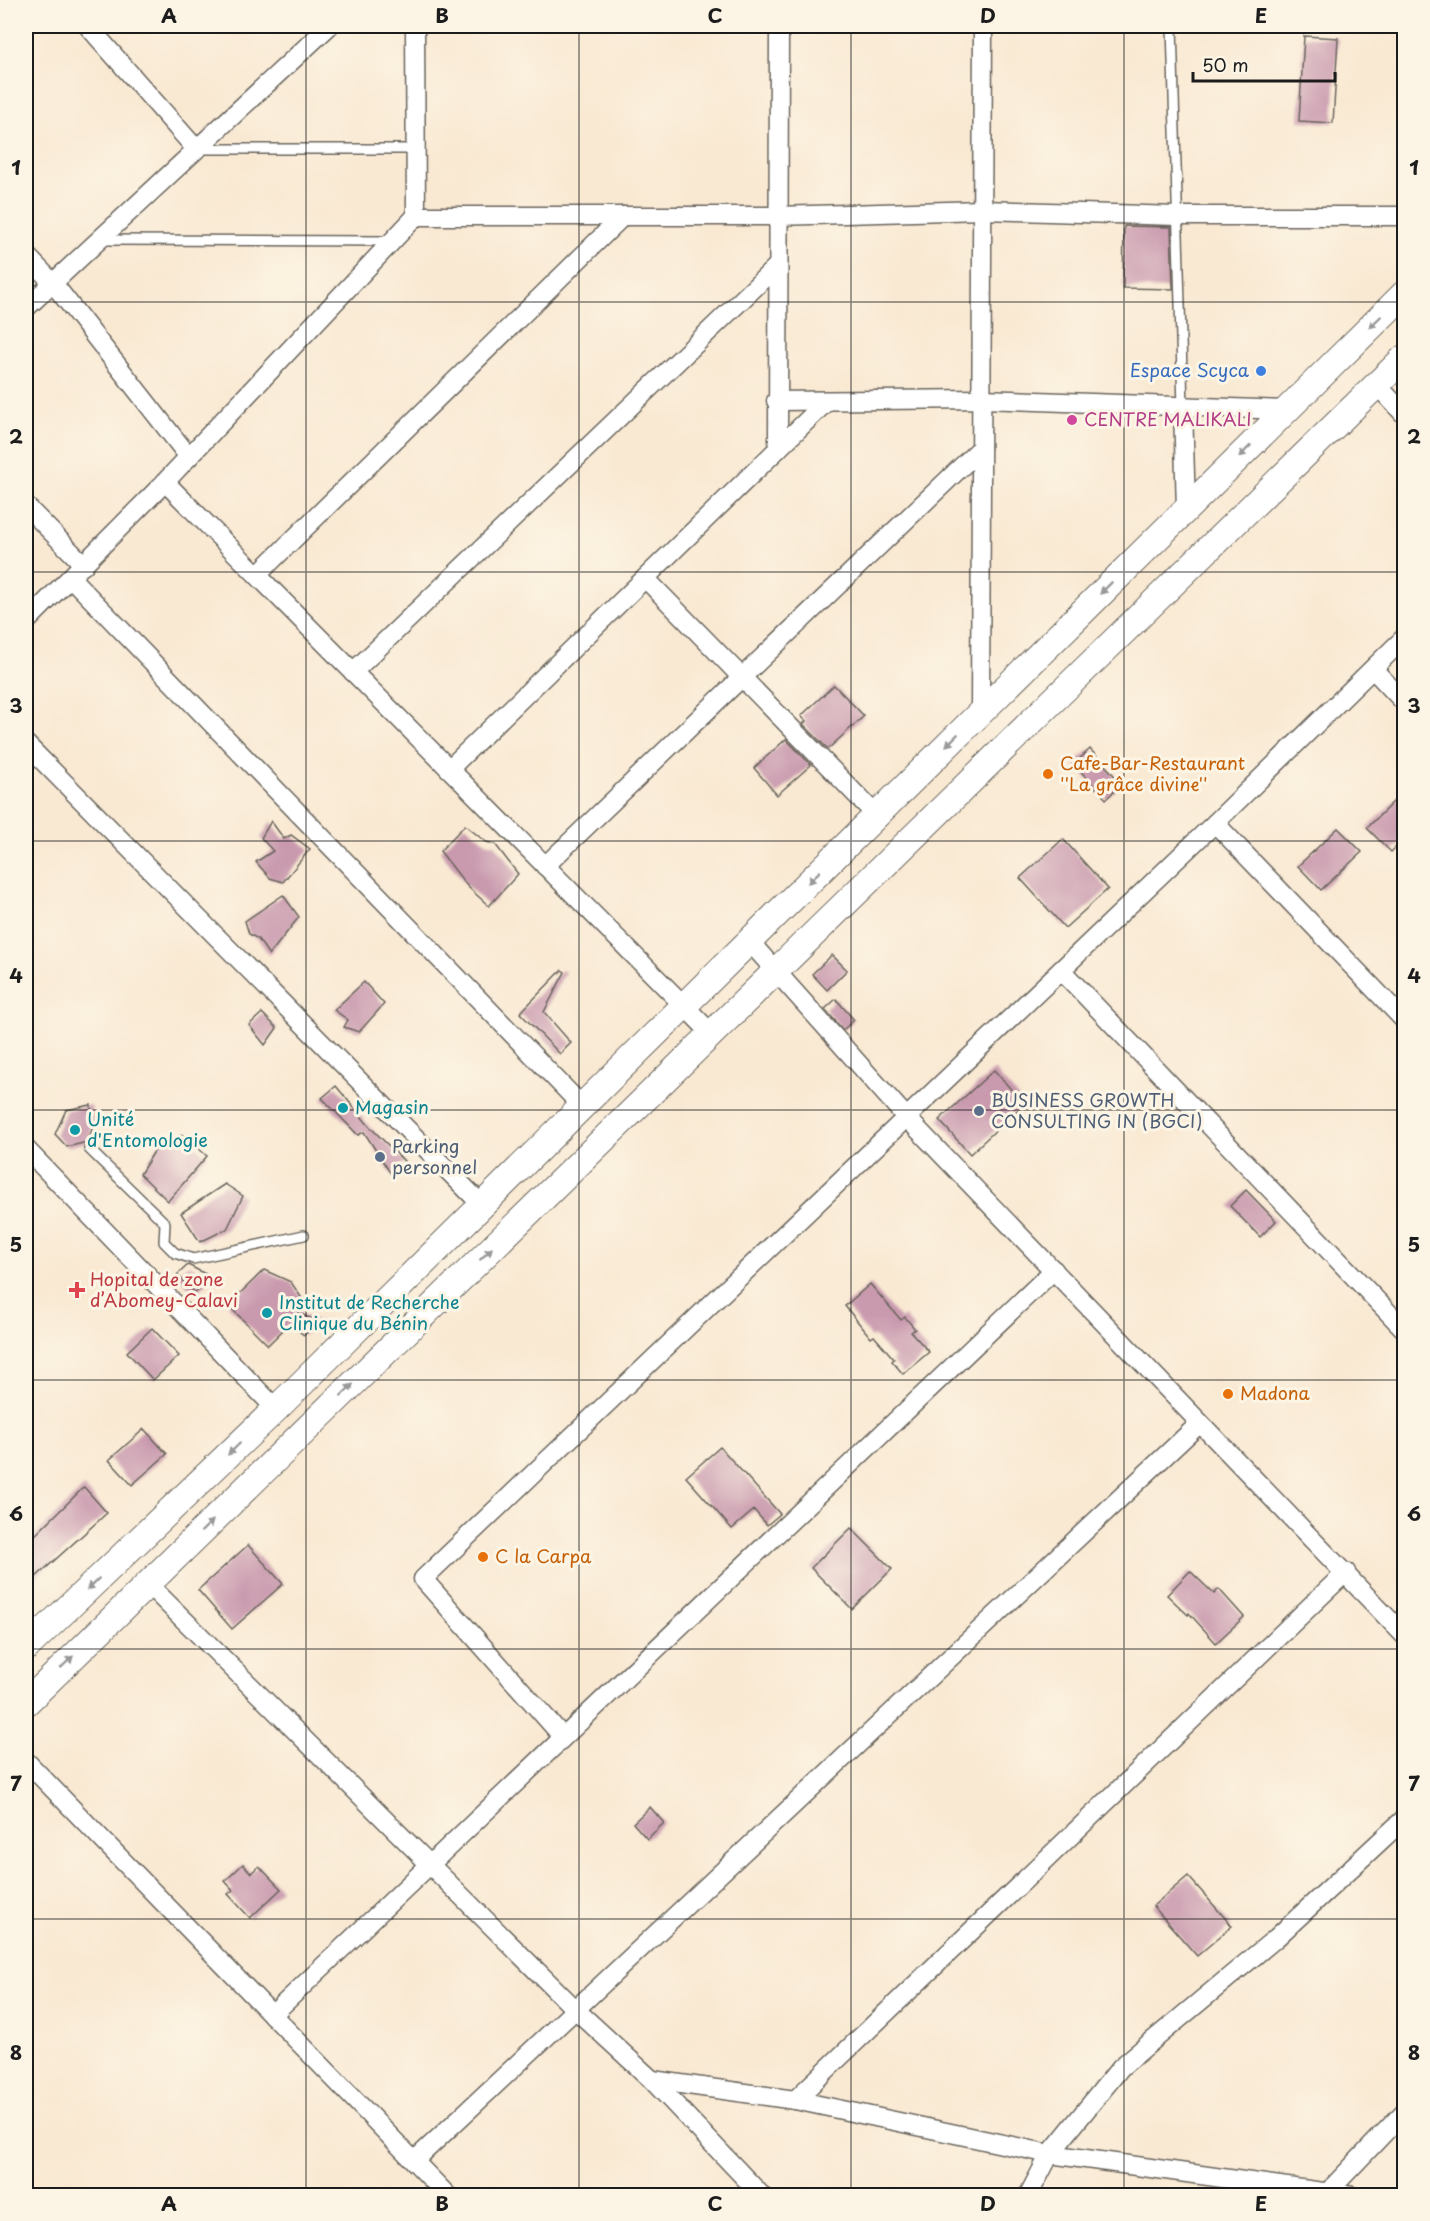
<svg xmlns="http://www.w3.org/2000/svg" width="1430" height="2221" font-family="'Playpen Sans',sans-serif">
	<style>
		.building { fill: #c99aae }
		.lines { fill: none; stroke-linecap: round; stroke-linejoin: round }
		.lane-casing { stroke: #69645c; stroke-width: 12 }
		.street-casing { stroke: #69645c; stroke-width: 21 }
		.secondary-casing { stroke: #69645c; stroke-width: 28 }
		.lane { stroke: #fff; stroke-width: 9 }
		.street { stroke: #fff; stroke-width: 18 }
		.secondary { stroke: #fff; stroke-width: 26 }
		.oneway { fill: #999 }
		.grid { fill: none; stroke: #1c1c1c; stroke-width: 1.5; stroke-opacity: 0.55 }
		.shop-dot { fill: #3f7fe0; stroke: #fcf5e5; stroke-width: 2 }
		.hotel-dot { fill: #d1479c; stroke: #fcf5e5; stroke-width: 2 }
		.food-dot { fill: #e8710a; stroke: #fcf5e5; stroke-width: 2 }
		.culture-dot { fill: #0f9aa8; stroke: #fcf5e5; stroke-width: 2 }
		.service-dot { fill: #5c6f8a; stroke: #fcf5e5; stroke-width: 2 }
		.health-dot { fill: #e0444e; stroke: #fcf5e5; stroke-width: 2 }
		.labels { text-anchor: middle; stroke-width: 6; stroke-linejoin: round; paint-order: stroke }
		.shop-label { font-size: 18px; fill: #366cbe; stroke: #fcf5e5; text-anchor: end }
		.hotel-label { font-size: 18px; fill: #b23c85; stroke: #fcf5e5; text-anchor: start }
		.food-label { font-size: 18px; fill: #c56008; stroke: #fcf5e5; text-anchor: start }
		.service-label { font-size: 18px; fill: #4e5e75; stroke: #fcf5e5; text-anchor: start }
		.culture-label { font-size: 18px; fill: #0d838f; stroke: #fcf5e5; text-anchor: start }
		.health-label { font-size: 18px; fill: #be3a42; stroke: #fcf5e5; text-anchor: start }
		.neatline { fill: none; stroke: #1c1c1c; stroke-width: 2 }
		.grid-label { font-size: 20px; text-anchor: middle; font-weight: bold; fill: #1c1c1c }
	</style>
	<rect width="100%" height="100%" fill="#fcf5e5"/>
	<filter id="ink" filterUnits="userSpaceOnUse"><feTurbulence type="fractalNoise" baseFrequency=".0167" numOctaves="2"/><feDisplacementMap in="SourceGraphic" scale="12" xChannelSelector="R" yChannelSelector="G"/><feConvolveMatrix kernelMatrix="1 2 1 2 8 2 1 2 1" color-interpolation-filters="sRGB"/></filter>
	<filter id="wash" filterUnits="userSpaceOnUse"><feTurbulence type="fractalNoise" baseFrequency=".008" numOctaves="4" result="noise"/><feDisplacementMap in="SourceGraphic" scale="24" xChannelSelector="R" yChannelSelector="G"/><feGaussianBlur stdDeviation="1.35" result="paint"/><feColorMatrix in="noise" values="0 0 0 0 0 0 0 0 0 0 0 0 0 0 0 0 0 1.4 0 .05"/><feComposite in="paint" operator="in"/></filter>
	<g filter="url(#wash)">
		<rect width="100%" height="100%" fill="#f9e9d3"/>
		<g id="blocks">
			<g class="building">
				<polygon points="1304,36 1338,38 1333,123 1299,121"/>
				<polygon points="1124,226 1171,227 1173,289 1123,288"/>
				<polygon points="834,685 864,716 828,749 803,724 806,721 801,716"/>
				<polygon points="786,739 811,765 777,795 754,768"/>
				<polygon points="1090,749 1122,784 1106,799 1074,764"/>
				<polygon points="1404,791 1404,839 1391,852 1367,828"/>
				<polygon points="271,821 284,839 291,835 310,849 283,882 270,878 256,862 273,851 261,838"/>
				<polygon points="465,825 486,842 495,844 518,874 489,906 468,887 440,851"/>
				<polygon points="1338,828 1362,852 1321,890 1298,866"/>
				<polygon points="1063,839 1108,889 1065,928 1020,878"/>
				<polygon points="283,895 299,917 269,955 258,939 249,934 245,921"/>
				<polygon points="832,955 847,970 827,990 812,974"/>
				<polygon points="562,970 565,972 544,1012 571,1043 560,1054 520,1013"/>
				<polygon points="364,982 384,1004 359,1032 344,1027 348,1020 334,1010"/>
				<polygon points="836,999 854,1020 843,1030 825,1009"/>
				<polygon points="262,1013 277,1028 265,1045 249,1025"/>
				<polygon points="994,1070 1024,1104 970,1154 939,1120"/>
				<polygon points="336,1086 370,1127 405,1162 391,1174 364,1132 358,1135 322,1098"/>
				<polygon points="91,1105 94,1125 87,1142 67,1147 55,1134 66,1110"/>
				<polygon points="183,1135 207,1156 168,1201 140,1174 160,1142"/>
				<polygon points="225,1184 243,1196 227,1229 200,1242 181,1213"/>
				<polygon points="1246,1190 1276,1221 1260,1237 1230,1206"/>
				<polygon points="188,1265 213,1278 195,1293 177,1275"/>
				<polygon points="264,1270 291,1282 305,1303 298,1313 319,1322 304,1335 289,1324 268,1345 228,1305"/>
				<polygon points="870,1284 901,1320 905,1317 915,1329 911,1332 929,1352 903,1374 892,1361 894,1359 874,1336 871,1338 845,1306"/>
				<polygon points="152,1328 179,1356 153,1380 127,1352"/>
				<polygon points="144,1429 167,1454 132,1485 109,1460"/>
				<polygon points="720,1447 780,1514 767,1525 754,1510 732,1529 686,1477"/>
				<polygon points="84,1487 107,1513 26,1586 26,1544"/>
				<polygon points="851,1528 892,1569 852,1609 811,1568"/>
				<polygon points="248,1545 283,1584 232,1629 198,1590"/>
				<polygon points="1190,1571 1214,1594 1219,1589 1244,1617 1216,1643 1189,1613 1188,1615 1167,1595"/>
				<polygon points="650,1807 664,1823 647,1839 633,1823"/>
				<polygon points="243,1864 251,1873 259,1866 281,1889 250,1918 228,1894 233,1890 225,1881"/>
				<polygon points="1188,1876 1232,1926 1197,1956 1153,1906"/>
			</g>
		</g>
	</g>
	<g filter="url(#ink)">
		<use href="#blocks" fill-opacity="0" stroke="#69645c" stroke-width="1.5"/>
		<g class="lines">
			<g class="lane-casing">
				<g id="lane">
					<polyline points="1172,26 1183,408"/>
					<polyline points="199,149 416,149"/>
					<polyline points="102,240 391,241"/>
					<polyline points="89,1149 165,1223 164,1242 175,1253 193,1259 304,1235"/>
				</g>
			</g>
			<g class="street-casing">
				<g id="street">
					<polyline points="88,26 196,149"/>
					<polyline points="416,216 777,216 982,210 1177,216 1404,216"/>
					<polyline points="26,255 53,283 189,457"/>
					<polyline points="26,308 329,26"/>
					<polyline points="1377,385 1404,414"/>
					<polyline points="776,401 982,399 1287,410"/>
					<polyline points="1183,408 1186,509"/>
					<polyline points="778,449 779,26"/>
					<polyline points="165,482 712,1034"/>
					<polyline points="26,506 84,565"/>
					<polyline points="257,575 623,216"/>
					<polyline points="71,578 582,1106"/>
					<polyline points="646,579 876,815"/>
					<polyline points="26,622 165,482 416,216 415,26"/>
					<polyline points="1373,669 1404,702"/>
					<polyline points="353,672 777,266"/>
					<polyline points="980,712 983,26"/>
					<polyline points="26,744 482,1205"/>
					<polyline points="449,769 826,402"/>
					<polyline points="1215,823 1404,1020"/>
					<polyline points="545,866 981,448"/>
					<polyline points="749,941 906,1117 1404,1635"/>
					<polyline points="1061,970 1404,1329"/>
					<polyline points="26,1149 276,1409"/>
					<polyline points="148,1584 575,2009 652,2080 762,2196"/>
					<polyline points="563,1737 423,1579 1215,823 1404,638"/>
					<polyline points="26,1761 448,2196"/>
					<polyline points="272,2015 1054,1270"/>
					<polyline points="652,2080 795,2100 1050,2154 1352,2196"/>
					<polyline points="795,2100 1346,1572"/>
					<polyline points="414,2161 1200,1423"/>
					<polyline points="1328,2192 1404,2112"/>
					<polyline points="1028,2196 1050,2154 1121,2067 1276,1938 1404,1819"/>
				</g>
			</g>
			<g class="secondary-casing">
				<g id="secondary">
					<polyline points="26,1648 276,1409 1404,294"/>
					<polyline points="26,1703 1404,358"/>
				</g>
			</g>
			<use href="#lane" class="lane"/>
			<use href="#street" class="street"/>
			<use href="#secondary" class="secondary"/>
		</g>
		<defs><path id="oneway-solid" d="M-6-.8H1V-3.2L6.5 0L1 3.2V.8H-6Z" transform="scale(1.5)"/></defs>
		<g class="oneway">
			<use href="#oneway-solid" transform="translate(1375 322) rotate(136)"/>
			<use href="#oneway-solid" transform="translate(1245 451) rotate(135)"/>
			<use href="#oneway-solid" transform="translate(1106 588) rotate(135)"/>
			<use href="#oneway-solid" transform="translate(952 740) rotate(135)"/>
			<use href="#oneway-solid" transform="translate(814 877) rotate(135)"/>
			<use href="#oneway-solid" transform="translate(486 1254) rotate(-44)"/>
			<use href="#oneway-solid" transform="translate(347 1390) rotate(-44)"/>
			<use href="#oneway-solid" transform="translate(234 1449) rotate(136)"/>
			<use href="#oneway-solid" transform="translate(207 1526) rotate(-44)"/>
			<use href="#oneway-solid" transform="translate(93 1584) rotate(136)"/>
			<use href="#oneway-solid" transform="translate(67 1662) rotate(-44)"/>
		</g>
	</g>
	<path class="grid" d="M306,26V2196M579,26V2196M851,26V2196M1124,26V2196M26,302H1404M26,572H1404M26,841H1404M26,1110H1404M26,1380H1404M26,1649H1404M26,1919H1404"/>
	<circle class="shop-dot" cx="1261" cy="371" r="6"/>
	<circle class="hotel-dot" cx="1072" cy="420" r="6"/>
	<g class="food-dot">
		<circle cx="1048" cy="774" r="6"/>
		<circle cx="1228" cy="1394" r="6"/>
		<circle cx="483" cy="1557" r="6"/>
	</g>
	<g class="culture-dot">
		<circle cx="343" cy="1108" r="6"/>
		<circle cx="75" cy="1130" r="6"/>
		<circle cx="267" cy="1313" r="6"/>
	</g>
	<g class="service-dot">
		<circle cx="979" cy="1111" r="6"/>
		<circle cx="380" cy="1157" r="6"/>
	</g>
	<path class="health-dot" d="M74 1281h6v6h6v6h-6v6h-6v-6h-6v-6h6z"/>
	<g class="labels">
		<g class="shop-label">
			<text x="1249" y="377">Espace Scyca</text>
		</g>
		<g class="hotel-label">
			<text x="1084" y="426">CENTRE MALIKALI</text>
		</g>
		<g class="food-label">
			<text x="1060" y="770">Cafe-Bar-Restaurant<tspan x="1060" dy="21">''La grâce divine''</tspan></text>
			<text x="1240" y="1400">Madona</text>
			<text x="495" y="1563">C la Carpa</text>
		</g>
		<g class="service-label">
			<text x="991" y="1107">BUSINESS GROWTH<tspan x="991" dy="21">CONSULTING IN (BGCI)</tspan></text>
			<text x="392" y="1153">Parking<tspan x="392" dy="21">personnel</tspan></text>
		</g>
		<g class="culture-label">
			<text x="355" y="1114">Magasin</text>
			<text x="87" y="1126">Unité<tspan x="87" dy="21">d'Entomologie</tspan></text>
			<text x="279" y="1309">Institut de Recherche<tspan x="279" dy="21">Clinique du Bénin</tspan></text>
		</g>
		<g class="health-label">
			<text x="90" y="1286">Hopital de zone<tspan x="90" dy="21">d’Abomey-Calavi</tspan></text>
		</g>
	</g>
	<rect width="1430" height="2221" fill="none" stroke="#fcf5e5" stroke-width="66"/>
	<path d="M1193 72v9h142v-9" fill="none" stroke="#1c1c1c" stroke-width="3"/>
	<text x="1202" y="72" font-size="18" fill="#1c1c1c" stroke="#fcf5e5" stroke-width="4.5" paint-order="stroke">50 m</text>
	<rect x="33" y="33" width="1364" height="2155" class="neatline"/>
	<g class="grid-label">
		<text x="169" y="23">A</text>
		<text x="442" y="23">B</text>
		<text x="715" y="23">C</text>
		<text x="988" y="23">D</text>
		<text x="1261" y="23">E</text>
		<text x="16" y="175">1</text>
		<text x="1414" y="175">1</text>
		<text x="16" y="444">2</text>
		<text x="1414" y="444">2</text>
		<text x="16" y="713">3</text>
		<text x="1414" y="713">3</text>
		<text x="16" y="983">4</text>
		<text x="1414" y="983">4</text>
		<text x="16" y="1252">5</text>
		<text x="1414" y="1252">5</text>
		<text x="16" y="1521">6</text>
		<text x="1414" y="1521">6</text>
		<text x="16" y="1791">7</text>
		<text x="1414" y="1791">7</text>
		<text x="16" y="2060">8</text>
		<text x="1414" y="2060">8</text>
		<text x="169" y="2211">A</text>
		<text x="442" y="2211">B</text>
		<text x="715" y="2211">C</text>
		<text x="988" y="2211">D</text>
		<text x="1261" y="2211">E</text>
	</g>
</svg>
